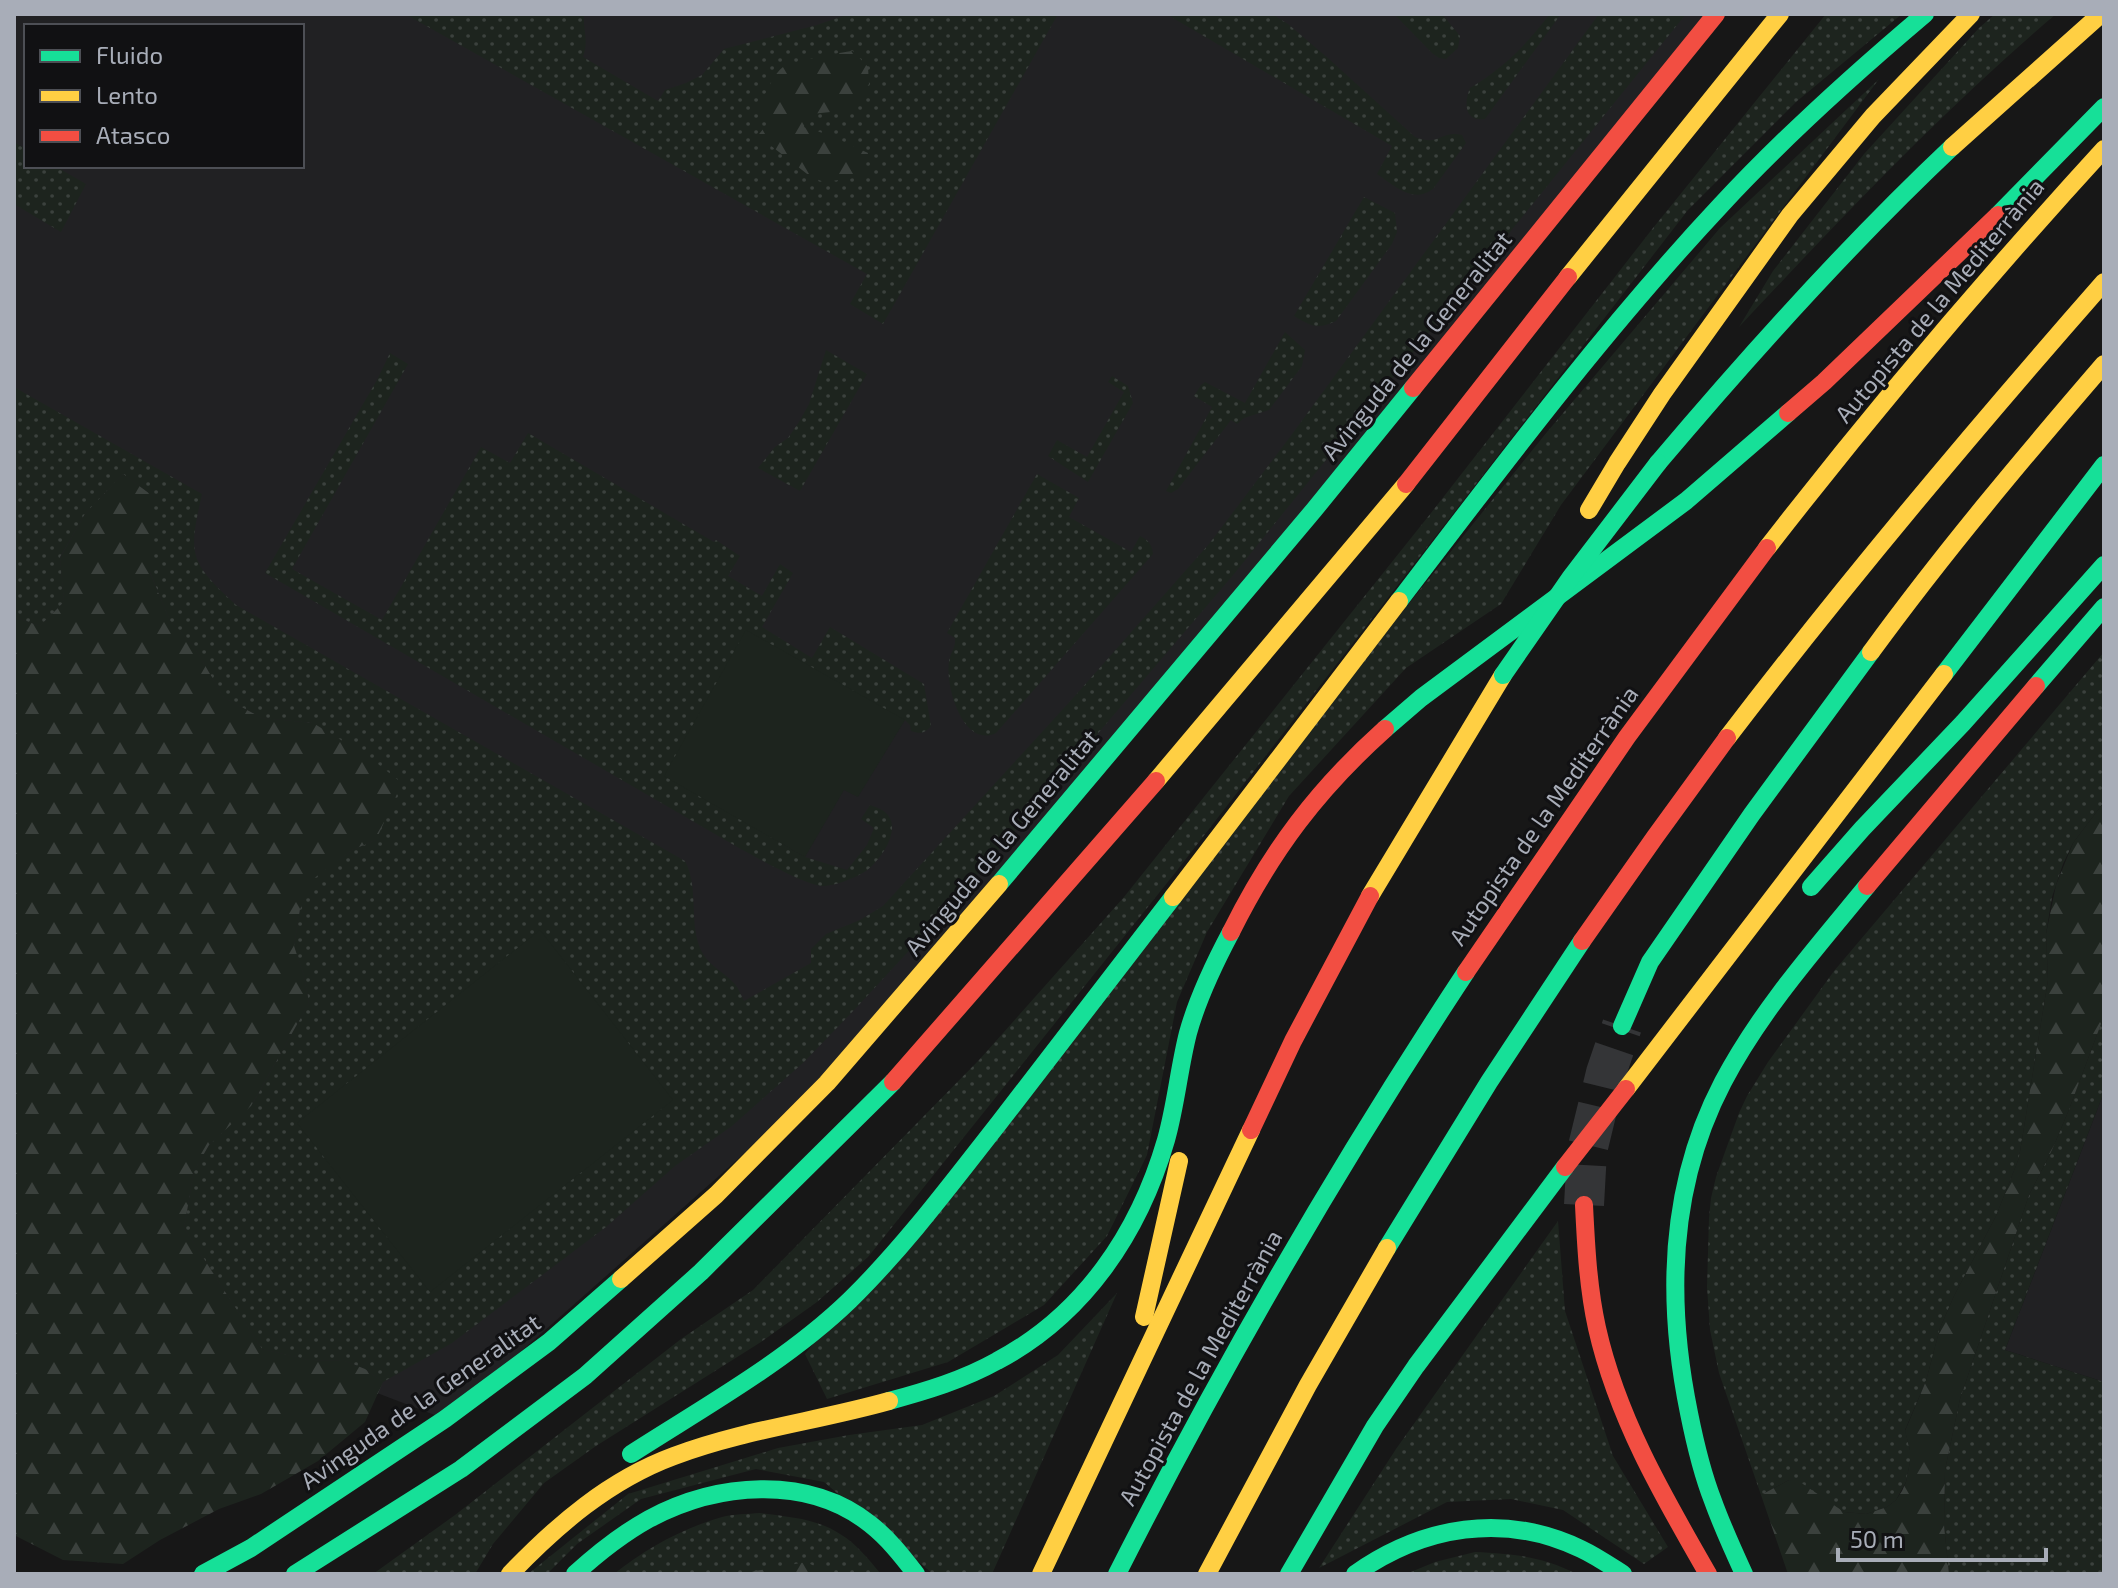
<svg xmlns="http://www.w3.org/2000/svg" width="2118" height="1588" font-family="'Exo 2',sans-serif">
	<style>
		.built { fill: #212123; fill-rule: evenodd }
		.grass { fill: url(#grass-dots) }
		.forest { fill: url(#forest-firs) }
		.pitch { fill: #1d241e }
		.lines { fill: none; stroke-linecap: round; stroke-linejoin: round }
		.highway-tunnel { stroke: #343537; stroke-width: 40; stroke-dasharray: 40 20; stroke-linecap: butt }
		.fast { stroke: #16e098; stroke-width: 18 }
		.slow { stroke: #ffcf43; stroke-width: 18 }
		.jam { stroke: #f24e42; stroke-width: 18 }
		.fast-bridge { stroke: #16e098; stroke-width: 18 }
		.jam-bridge { stroke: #f24e42; stroke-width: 18 }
		.labels { text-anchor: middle; stroke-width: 6; stroke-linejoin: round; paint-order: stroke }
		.street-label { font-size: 24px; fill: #a8adb8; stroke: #111113 }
	</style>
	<defs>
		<pattern id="grass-dots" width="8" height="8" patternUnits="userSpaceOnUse" patternTransform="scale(2)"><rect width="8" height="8" fill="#1d241e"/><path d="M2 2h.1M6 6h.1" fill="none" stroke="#3b413d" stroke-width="1.8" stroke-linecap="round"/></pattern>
		<pattern id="forest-firs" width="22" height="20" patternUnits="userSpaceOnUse" patternTransform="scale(2)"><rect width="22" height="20" fill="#1d241e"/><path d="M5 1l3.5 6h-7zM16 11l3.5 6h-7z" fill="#3b413d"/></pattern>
	</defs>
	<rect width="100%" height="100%" fill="#171717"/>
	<g class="built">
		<path d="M14,14H1724L836,1072L445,1419L262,1349L14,1190ZM26,26H302V166H26Z"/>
		<polygon points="2104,1092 2104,1382 2005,1350"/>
	</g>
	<g class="grass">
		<path d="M405,14H584C583,32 589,39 583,57L658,101L665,90L686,83L702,75L724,49L817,25L849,14H1058L883,324L850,304L867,274Z"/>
		<path d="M1166,14H1272L1288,24L1329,59L1415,137C1440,147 1440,130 1462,135L1466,143L1433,189C1413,204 1395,186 1377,174L1392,146Z"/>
		<polygon points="1394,14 1442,14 1460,36 1458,48 1446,59 1439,58 1432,53"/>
		<path d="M1550,14H1561L1485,119C1464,122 1464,103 1470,88C1506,66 1524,47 1550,14Z"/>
		<path d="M1599,14H1686L1234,574L954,902L856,1008L804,1062L732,1126L675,1166L606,1227L452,1343L383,1382L365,1369L345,1361L309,1360L262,1349L184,1228L194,1171L209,1145L253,1103L309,1003L304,976L294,946L300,909L312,879L352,850L376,840L313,723L262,718L224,698L193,645L170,621L150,572V494L123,474L85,514L60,557L64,602L40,626L14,617V387L202,494C188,556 189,561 236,605L685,861C699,888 689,920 700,948C707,965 723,971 735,984C739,989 741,995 744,1001L811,963V949L826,934L860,920L883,906L1074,697L1209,544L1290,437Z"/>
		<polygon points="1826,14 1902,14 1796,102 1688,210 1175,873 868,1257 817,1302 761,1342 596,1446 544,1483 493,1544 475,1574 373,1574 455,1515 681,1339 753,1290 979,1060 1124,897 1431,513 1653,228"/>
		<path d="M1995,14H2056C1943,110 1840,219 1739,327L1773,271L1864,154L1979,28Z"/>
		<polygon points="1879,79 1561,505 1501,604 1406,668 1289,796 1207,932 1177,1002 1147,1155 1107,1236 1044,1305 948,1362 827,1399 805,1354 1547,432 1720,228"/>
		<polygon points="14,142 26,149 26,166 55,166 86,184 61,232 14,204"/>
		<path d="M1364,197L1395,213L1397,232L1392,244L1336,321C1317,330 1311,326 1294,316Z"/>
		<polygon points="1285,332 1305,350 1302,366 1269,410 1244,418 1237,424 1231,420 1178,489 1171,493 1166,491 1212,407 1194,396 1201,385 1205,382 1245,403"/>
		<polygon points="826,350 867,374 800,491 758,468 775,447 788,438 799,422 809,404"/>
		<path d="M390,353L408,364L292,569L382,620L481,447L510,463L528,433L714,542L716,540L740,556L728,576L762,596L780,564L793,573L762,627L812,658L830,627L924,684L931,726C924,734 920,734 911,731L910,725L905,720L665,775L805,857L847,870L867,845L874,828L861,819L870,805C875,807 882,809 886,813C903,829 880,861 866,871C855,878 837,885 825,886C808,887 756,857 739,848L265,573L377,380Z"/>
		<polygon points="1112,376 1128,386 1133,403 1088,482 1048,456 1057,440 1087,457 1124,392 1108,382"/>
		<path d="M1037,474L1079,498L1069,517L1131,552L1140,536C1148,540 1152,544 1153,554L996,733C963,749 945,686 949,662C950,653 956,648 955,638L947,633Z"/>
		<polygon points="2104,652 2104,802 2073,843 2063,864 2052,897 2046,934 2048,980 2019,1158 1996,1216 1954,1296 1940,1328 1926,1381 1905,1430 1910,1450 1910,1462 1906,1482 1896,1500 1887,1507 1866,1514 1844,1512 1789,1480 1761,1495 1719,1373 1710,1330 1707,1287 1709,1218 1711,1198 1716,1177 1739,1113 1747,1096 1768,1062 1834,971"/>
		<polygon points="2104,1016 2104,1092 2005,1350 2104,1382 2104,1574 1949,1574 1944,1525 1945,1470 1960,1399 2029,1195 2052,1150 2068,1112"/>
		<polygon points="1558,1221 1565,1311 1613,1456 1668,1547 1644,1564 1563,1510 1511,1499 1447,1502 1319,1568 1396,1449"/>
		<polygon points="1117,1293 992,1574 933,1574 824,1482 756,1469 641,1499 577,1544 547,1574 528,1574 628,1494 778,1448 849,1435 922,1425 994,1396 1058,1355"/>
		<path d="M760,1513C787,1517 816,1518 840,1534C856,1543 869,1560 881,1574H614C645,1549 683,1528 722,1517C733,1514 748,1514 760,1513Z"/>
		<path d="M1475,1552C1514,1554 1541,1556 1577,1574H1406L1435,1562Z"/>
	</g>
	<g class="forest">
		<path d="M853,51L868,67L869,84L850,110L811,114L804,127L829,135L868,153L861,177L824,182L811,177L770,145L755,139L768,123L759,107C765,96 773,74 783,67C790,62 841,52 853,51Z"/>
		<polygon points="123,474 150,494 150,573 170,621 193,645 224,698 262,718 313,723 369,757 402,783 376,840 352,850 313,879 300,909 294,946 304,976 309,1003 251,1106 209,1145 194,1171 184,1228 262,1349 309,1360 345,1361 365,1369 383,1382 365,1422 318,1461 261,1494 219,1509 160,1540 123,1564 63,1560 14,1535 14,617 40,626 64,602 60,558 85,514"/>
		<polygon points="2104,802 2104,1016 2068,1112 2052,1150 2029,1195 1960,1399 1945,1470 1944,1525 1949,1574 1788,1574 1761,1495 1789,1480 1800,1482 1844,1512 1866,1514 1887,1507 1896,1500 1902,1491 1906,1482 1910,1462 1910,1450 1905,1431 1926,1381 1940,1328 1954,1296 1996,1216 2019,1158 2048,980 2046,934 2056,885 2073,843"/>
		<polygon points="806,1562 831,1574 739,1574"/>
	</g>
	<g class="pitch">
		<polygon points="746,630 905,720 858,797 844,790 805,857 664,776"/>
		<polygon points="540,930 673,1100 430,1292 297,1123"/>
	</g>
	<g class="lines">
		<polyline class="highway-tunnel" points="1584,1205 1587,1151 1606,1073 1622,1026"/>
		<g class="fast">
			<polyline points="1998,215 2104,107"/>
			<path d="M1658,463C1751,353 1847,246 1952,147"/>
			<path d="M1399,601C1502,466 1604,330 1721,205C1784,137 1854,74 1925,14"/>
			<polyline points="1944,674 2104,465"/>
			<polyline points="2036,686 2104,607"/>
			<polyline points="1385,729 1421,698 1686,501 1788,413"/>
			<polyline points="999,884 1314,510 1413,388"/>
			<polyline points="1811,887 1862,829 1963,723 2104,565"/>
			<polyline points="1622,1026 1650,962 1752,814 1871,652"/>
			<polyline points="1387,1248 1489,1082 1582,941"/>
			<path d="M889,1401C926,1391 963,1380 997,1361C1084,1315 1139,1233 1166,1140C1176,1105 1179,1068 1188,1033C1198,997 1214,964 1231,932"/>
			<path d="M631,1454C704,1407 787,1361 850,1300C905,1246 951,1184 999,1123C1057,1048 1115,972 1173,897"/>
			<polyline points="203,1574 251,1548 445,1419 549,1342 621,1279"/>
			<polyline points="295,1574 461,1469 585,1376 701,1272 893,1082"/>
			<path d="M575,1574C598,1553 622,1534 649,1519C716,1483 807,1474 870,1524C889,1539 902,1556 916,1574"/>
			<path d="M1117,1574C1222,1367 1338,1166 1466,972"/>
			<polyline points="1289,1574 1375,1426 1416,1366 1565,1167"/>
			<path d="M1355,1574C1423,1526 1504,1512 1581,1549C1596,1556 1609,1565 1623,1574"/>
			<path d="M1744,1574C1733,1550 1722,1526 1713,1501C1702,1473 1695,1443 1689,1413C1666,1301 1669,1185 1723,1082C1761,1010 1816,948 1867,886"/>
		</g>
		<g class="slow">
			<polyline points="1952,147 2101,14"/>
			<polyline points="1568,277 1780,14"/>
			<polyline points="1589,510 1617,463 1662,394 1790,215 1873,116 1971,14"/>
			<path d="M1767,548C1874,410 1986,278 2104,149"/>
			<path d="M1871,652C1944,552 2023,458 2104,364"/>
			<path d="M1727,738C1847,581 1974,430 2104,282"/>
			<polyline points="1156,781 1406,484"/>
			<polyline points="1370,896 1503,675"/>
			<polyline points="1173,897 1399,601"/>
			<polyline points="1626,1089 1944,674"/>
			<polyline points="621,1279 716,1195 827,1083 999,884"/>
			<polyline points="1144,1317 1179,1161"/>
			<path d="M510,1574C557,1525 609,1480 674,1456C743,1430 818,1421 889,1401"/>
			<polyline points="1041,1574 1251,1130"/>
			<polyline points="1207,1574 1308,1385 1387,1248"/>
		</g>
		<g class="jam">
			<polyline points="1413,388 1716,14"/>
			<polyline points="1788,413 1824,382 1998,215"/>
			<polyline points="1406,484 1568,277"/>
			<polyline points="1867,886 2036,686"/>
			<path d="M1231,932C1272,850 1317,790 1385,729"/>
			<polyline points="1582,941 1655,837 1727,738"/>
			<polyline points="1466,972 1627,737 1767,548"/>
			<polyline points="893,1082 1156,781"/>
			<polyline points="1251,1130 1293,1041 1370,896"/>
			<path d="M1584,1205C1586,1246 1588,1287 1597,1328C1617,1417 1663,1496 1708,1574"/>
		</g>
		<polyline class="fast-bridge" points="1503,675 1571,577 1658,463"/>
		<polyline class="jam-bridge" points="1565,1167 1626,1089"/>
	</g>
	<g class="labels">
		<g class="street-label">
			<text transform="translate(1940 301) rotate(-50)" y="8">Autopista de la Mediterrània</text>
			<text transform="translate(1417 346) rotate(-51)" y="8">Avinguda de la Generalitat</text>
			<text transform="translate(1544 816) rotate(-55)" y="8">Autopista de la Mediterrània</text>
			<text transform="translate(1002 843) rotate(-50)" y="8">Avinguda de la Generalitat</text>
			<text transform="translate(1201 1368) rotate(-61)" y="8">Autopista de la Mediterrània</text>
			<text transform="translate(421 1402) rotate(-35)" y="8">Avinguda de la Generalitat</text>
		</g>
	</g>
	<rect width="2118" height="1588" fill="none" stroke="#a8adb8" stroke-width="32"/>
	<rect x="24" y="24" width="280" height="144" fill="#111113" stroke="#4d4f55" stroke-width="2"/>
	<rect x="40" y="50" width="40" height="12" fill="#16e098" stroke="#4d4f55" stroke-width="2"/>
	<text x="96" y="64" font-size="24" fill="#a8adb8">Fluido</text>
	<rect x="40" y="90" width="40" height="12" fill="#ffcf43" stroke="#4d4f55" stroke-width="2"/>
	<text x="96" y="104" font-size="24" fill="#a8adb8">Lento</text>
	<rect x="40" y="130" width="40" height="12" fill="#f24e42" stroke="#4d4f55" stroke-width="2"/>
	<text x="96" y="144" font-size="24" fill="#a8adb8">Atasco</text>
	<path d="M1838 1548v12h208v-12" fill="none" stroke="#a8adb8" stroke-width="4"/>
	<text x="1850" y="1548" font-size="24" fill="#a8adb8" stroke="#111113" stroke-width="6" paint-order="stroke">50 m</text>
</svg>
